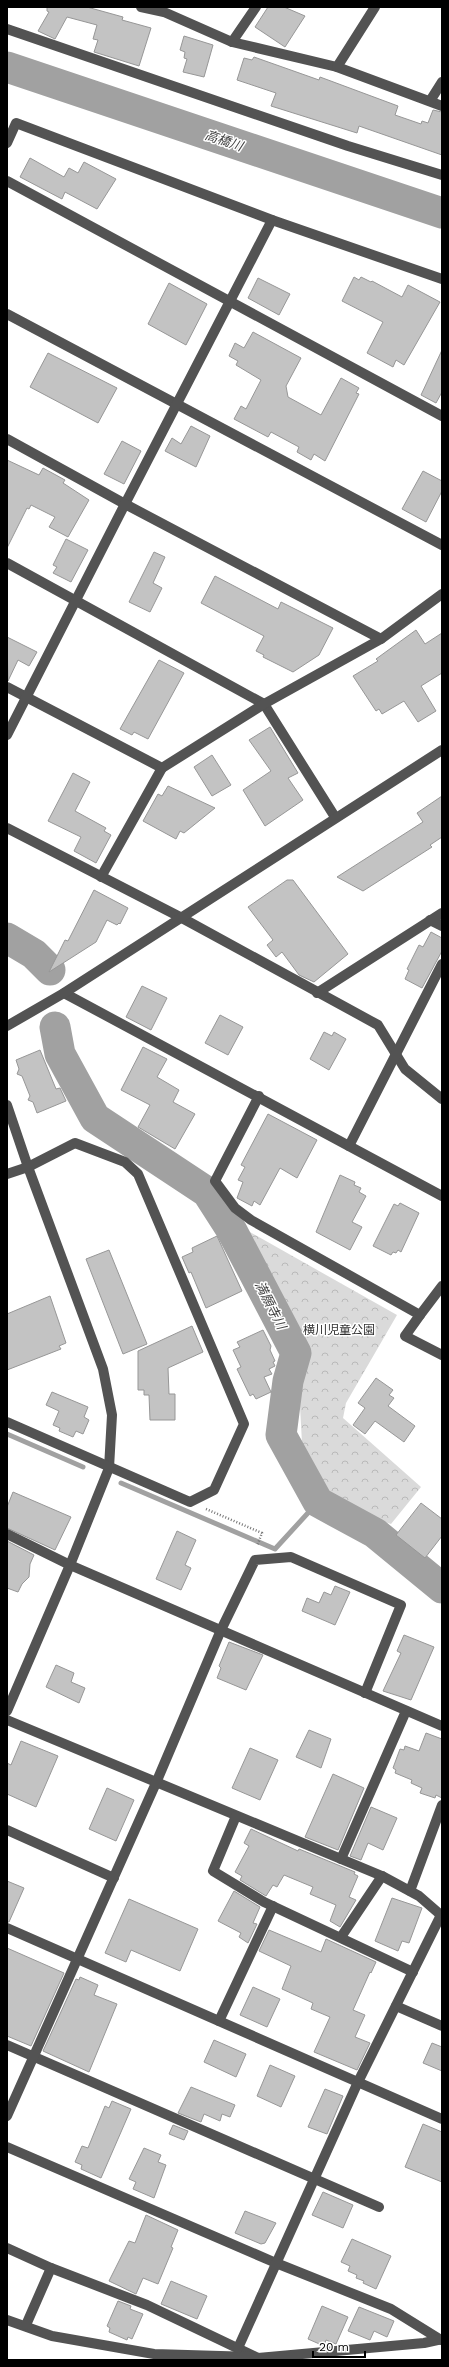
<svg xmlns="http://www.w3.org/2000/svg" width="449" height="2367" font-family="'Work Sans','Noto Sans JP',sans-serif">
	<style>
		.forest { fill: url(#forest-crowns) }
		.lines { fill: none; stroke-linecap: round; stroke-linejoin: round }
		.stream { stroke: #a1a1a1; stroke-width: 5 }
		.river { stroke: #a1a1a1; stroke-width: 31 }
		.building { fill: #c3c3c3; stroke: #979797 }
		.path { stroke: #757575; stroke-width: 2.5; stroke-dasharray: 1 2; stroke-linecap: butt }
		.minor { stroke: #535353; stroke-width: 10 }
		.labels { text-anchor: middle; stroke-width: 3; stroke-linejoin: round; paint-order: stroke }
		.park-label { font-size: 12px; fill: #313131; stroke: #fff }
		.water-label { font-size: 13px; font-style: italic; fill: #424242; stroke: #fff }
	</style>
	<defs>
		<pattern id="forest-crowns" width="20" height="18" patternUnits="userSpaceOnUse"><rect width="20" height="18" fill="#dadada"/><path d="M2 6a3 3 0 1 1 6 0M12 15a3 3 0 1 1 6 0" fill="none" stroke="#b9b9b9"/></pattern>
	</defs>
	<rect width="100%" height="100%" fill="#fff"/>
	<polygon class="forest" points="241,1227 397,1315 346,1403 343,1418 421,1487 391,1524 337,1506 312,1479 302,1443 298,1369 304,1352"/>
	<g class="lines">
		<g class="stream">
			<polyline points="7,1434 83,1467"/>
			<polyline points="121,1483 275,1549 318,1502"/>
		</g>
		<g class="river">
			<polyline points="7,67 442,213"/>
			<polyline points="7,938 34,954 50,970"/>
			<polyline points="55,1027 60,1054 95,1118 207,1192 232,1231 296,1353 288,1381 281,1435 318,1502 375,1533 442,1588"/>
		</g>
	</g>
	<g class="building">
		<polygon points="47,7 87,7 123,17 122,20 151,28 139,66 94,52 98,40 93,39 97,25 67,17 55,39 38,31 49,12 47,11"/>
		<polygon points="268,7 284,7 305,16 285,47 255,27"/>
		<polygon points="184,36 213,45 204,77 183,72 187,59 184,58 185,52 180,50"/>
		<polygon points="254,57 319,80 320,77 398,106 395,115 421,124 422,121 428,123 433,110 442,112 442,155 359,126 357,133 271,106 276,93 237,80 244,58 252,60"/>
		<polygon points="30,158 64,177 69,168 78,173 84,162 116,179 97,209 65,192 62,199 20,177"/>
		<polygon points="354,277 359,280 361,277 371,282 372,281 402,297 408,285 440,302 404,365 396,360 393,367 367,353 383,322 342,301"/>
		<polygon points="258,278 290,294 279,315 248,298"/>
		<polygon points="169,283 207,304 186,345 148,324"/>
		<polygon points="253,332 301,358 286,386 288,397 321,415 341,378 359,388 356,393 359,394 325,461 314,454 311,460 297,452 299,447 271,432 268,437 234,419 241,406 246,409 261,380 236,365 238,361 229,356 235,343 244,348"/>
		<polygon points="442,350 442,392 436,403 421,395"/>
		<polygon points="48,353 117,388 98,423 30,387"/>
		<polygon points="191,426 210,436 196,467 165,451 172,438 181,444"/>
		<polygon points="122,441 141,451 124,484 104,474"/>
		<polygon points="7,460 39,475 43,468 65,480 63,483 89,500 68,537 49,527 55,517 31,505 29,509 27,508 7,548"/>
		<polygon points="423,471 442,481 442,491 426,522 402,509"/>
		<polygon points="66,539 88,550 71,582 53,573 57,567 53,565"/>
		<polygon points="154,552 165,557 153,583 162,588 150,612 129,602"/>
		<polygon points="215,576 278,609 281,602 333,628 319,655 293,672 263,657 264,655 256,651 264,636 201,603"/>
		<polygon points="416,630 425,644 442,633 442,673 421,686 436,711 418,722 404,701 382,714 379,709 376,711 353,676 378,661 376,659"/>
		<polygon points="7,637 37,652 29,666 18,660 8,681"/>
		<polygon points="159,660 184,673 148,739 134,732 132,735 120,729"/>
		<polygon points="270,727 298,773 288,778 303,800 265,826 243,790 271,771 249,740"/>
		<polygon points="212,755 231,785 212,796 194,767"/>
		<polygon points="73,773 90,782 75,811 106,828 104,831 111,835 96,863 74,851 81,837 48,821"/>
		<polygon points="168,786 215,808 184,833 180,831 176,839 143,821 158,794 162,796"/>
		<polygon points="442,796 442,837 430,845 432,847 363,891 337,877 423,822 417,813"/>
		<polygon points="287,880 293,880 348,954 314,982 299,975 282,952 276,957 267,945 273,940 248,907"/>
		<polygon points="94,890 128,908 120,924 119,923 117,925 107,920 96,942 49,972 65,940 68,941"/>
		<polygon points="431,932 442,938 442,951 422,988 405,979 409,970 407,969 419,945 423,947"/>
		<polygon points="142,986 167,998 151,1030 126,1017"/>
		<polygon points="220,1015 243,1027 228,1055 205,1043"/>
		<polygon points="324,1032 332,1036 334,1032 346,1039 329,1070 310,1059"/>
		<polygon points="143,1047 167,1059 157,1077 179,1090 173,1102 195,1114 175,1149 138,1127 150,1105 121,1090"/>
		<polygon points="40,1050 56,1089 60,1088 66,1101 37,1113 33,1102 28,1100 30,1096 22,1076 17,1074 19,1069 16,1060"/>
		<polygon points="268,1114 317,1140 297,1178 280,1168 260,1205 254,1201 252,1206 237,1198 243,1182 238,1180 245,1167 241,1165"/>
		<polygon points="340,1175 355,1182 354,1185 361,1188 359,1192 366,1196 352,1222 362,1227 350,1250 316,1232"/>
		<polygon points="400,1203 419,1213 401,1252 398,1250 396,1253 393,1252 391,1255 373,1246 394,1204 398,1206"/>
		<polygon points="217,1236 242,1291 206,1308 191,1272 189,1273 182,1257 193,1252 192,1248"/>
		<polygon points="109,1250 147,1344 123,1354 86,1259"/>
		<polygon points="50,1296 66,1343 59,1346 61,1349 7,1370 7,1314"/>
		<polygon points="192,1326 203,1352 168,1368 169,1394 175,1394 175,1420 150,1420 149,1395 144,1395 144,1390 138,1390 138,1351"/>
		<polygon points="263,1330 271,1346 270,1350 275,1361 273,1362 275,1366 269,1369 272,1374 264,1377 271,1392 256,1399 253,1394 250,1396 237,1369 241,1367 233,1350 240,1347 237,1342"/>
		<polygon points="376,1378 393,1390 389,1395 394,1398 388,1406 415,1426 404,1442 375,1421 365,1434 353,1425 365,1408 358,1403"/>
		<polygon points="52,1392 88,1407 84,1417 89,1420 83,1434 76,1431 73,1437 59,1431 60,1428 53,1425 59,1411 46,1405"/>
		<polygon points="13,1492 71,1517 55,1550 7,1528 7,1507"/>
		<polygon points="421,1503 442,1519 442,1536 425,1558 396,1535"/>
		<polygon points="177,1531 196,1540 185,1565 191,1568 181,1590 156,1579"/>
		<polygon points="7,1541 34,1555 30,1564 29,1577 22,1584 18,1592 7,1588"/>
		<polygon points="335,1586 350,1592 335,1625 302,1611 307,1598 319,1603 324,1592 331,1595"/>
		<polygon points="404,1635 434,1647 411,1700 383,1691 401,1653 397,1651"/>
		<polygon points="229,1642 263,1655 246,1690 217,1678 221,1668 219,1666"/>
		<polygon points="56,1665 74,1673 71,1682 85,1688 79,1703 46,1687"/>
		<polygon points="309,1730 331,1739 321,1768 296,1757"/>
		<polygon points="426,1733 442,1739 442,1798 436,1795 435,1798 420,1793 422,1788 411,1783 412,1780 395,1773 396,1770 393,1768 400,1749 404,1750 405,1746 419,1751"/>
		<polygon points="21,1741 58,1756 36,1807 7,1794 7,1763 11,1765"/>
		<polygon points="250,1748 278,1760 260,1800 232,1788"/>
		<polygon points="333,1774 364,1788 338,1850 305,1837"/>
		<polygon points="107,1788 134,1800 116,1841 89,1829"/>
		<polygon points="371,1807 397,1818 383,1850 368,1843 361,1860 350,1856"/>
		<polygon points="251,1829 298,1851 299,1849 355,1872 354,1874 358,1876 349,1897 356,1900 340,1927 330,1921 336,1905 310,1894 313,1887 284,1875 277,1887 273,1885 266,1896 240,1880 242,1876 235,1872 249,1846 244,1843"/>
		<polygon points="7,1881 24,1888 9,1922 7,1922"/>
		<polygon points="234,1891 260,1907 253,1923 257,1924 248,1943 239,1937 241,1933 218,1921"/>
		<polygon points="392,1898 422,1908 409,1943 402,1941 398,1951 375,1941"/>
		<polygon points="129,1899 198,1929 180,1971 131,1950 126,1962 105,1953"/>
		<polygon points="269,1930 321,1952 326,1939 376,1962 371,1973 370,1972 353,2010 365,2015 355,2037 370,2043 357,2070 314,2052 330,2017 311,2009 313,2003 282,1989 291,1966 259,1951"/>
		<polygon points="7,1948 64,1973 31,2046 7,2036"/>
		<polygon points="80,1977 98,1985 94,1995 117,2004 89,2072 43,2051 76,1979 79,1980"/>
		<polygon points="253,1987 280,1999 267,2027 240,2015"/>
		<polygon points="214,2040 246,2054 236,2077 204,2062"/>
		<polygon points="432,2043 442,2047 442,2071 423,2063"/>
		<polygon points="270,2065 295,2076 281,2107 257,2096"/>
		<polygon points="191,2087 235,2105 230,2117 222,2114 220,2121 204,2114 201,2122 178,2113"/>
		<polygon points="325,2089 343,2096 327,2134 308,2127"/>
		<polygon points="112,2101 131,2109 101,2178 81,2169 82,2165 75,2162 82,2146 88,2148 105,2106 109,2108"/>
		<polygon points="423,2124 442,2132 442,2182 405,2167"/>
		<polygon points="173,2125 188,2131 184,2140 169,2134"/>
		<polygon points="144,2148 161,2155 158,2162 166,2165 154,2198 133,2189 136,2182 129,2179"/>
		<polygon points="323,2192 353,2205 343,2228 312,2215"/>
		<polygon points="245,2211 276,2223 265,2243 261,2244 235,2233"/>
		<polygon points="146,2215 178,2230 171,2247 173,2248 158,2284 143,2278 136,2294 109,2281 129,2241 135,2243"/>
		<polygon points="352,2239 391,2256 376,2289 363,2283 364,2281 356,2278 357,2275 348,2271 350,2266 341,2262"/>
		<polygon points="171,2281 207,2296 197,2319 161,2304"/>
		<polygon points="118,2301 131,2306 130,2309 143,2314 132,2339 128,2337 127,2340 109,2332 110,2328 107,2326"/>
		<polygon points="322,2306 348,2317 336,2344 326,2340 324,2346 308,2339"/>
		<polygon points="359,2307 394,2321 387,2337 374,2331 370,2340 348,2331"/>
	</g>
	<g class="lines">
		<polyline class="path" points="206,1509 262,1533 257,1546"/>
		<g class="minor">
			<polyline points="141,7 164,12 232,42 337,67 442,106"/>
			<polyline points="7,29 348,146 442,175"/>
			<polyline points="232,42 256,7"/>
			<polyline points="337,67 375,7"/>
			<polyline points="430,101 442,82"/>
			<polyline points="7,143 16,123 272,220 442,279"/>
			<polyline points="7,181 442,416"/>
			<polyline points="7,314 442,545"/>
			<polyline points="7,439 125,504 272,220"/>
			<polyline points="7,563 264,704 335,817"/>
			<polyline points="7,687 162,768 264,704 381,639 442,594"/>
			<polyline points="7,735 125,504 381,639"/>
			<polyline points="7,828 182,918 378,1025 405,1069 442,1099"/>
			<polyline points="101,877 162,768"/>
			<polyline points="430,920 442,926"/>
			<polyline points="64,993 442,1196"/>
			<polyline points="317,993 442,913"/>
			<polyline points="7,1026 64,993 442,750"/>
			<polyline points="259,1096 215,1181 235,1208 251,1220 420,1315 405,1336 442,1355"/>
			<polyline points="7,1105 28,1167 103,1369 112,1415 109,1468 70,1565 7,1711"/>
			<polyline points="349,1146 442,964"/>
			<polyline points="7,1174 28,1167 75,1143 125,1162 138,1174 244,1424 214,1490 190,1502 7,1422"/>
			<polyline points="420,1315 442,1286"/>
			<polyline points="7,1534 70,1565 442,1726"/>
			<polyline points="7,1720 382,1876 419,1896 442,1916"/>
			<polyline points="236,1816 213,1871 264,1902 413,1972"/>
			<polyline points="7,1830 114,1878"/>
			<polyline points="341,1859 406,1711"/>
			<polyline points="410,1891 442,1805"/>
			<polyline points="7,1928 442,2119"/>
			<polyline points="341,1937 382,1876"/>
			<polyline points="396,2006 442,2026"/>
			<polyline points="219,2021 273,1906"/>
			<polyline points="7,2045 379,2207"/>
			<polyline points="7,2116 156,1783 221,1630 255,1560 291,1557 401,1605 365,1693"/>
			<polyline points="7,2147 276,2263 391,2309 441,2340"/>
			<polyline points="7,2248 51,2268 147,2305 258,2358 424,2343 442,2339"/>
			<polyline points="7,2320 52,2336 154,2354 254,2357"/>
			<polyline points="26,2325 51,2268"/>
			<polyline points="238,2348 358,2082 441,1915"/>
		</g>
	</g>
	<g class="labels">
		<g class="park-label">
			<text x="339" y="1334">横川児童公園</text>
		</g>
		<g class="water-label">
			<text transform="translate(224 140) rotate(19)" y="5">高橋川</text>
			<text transform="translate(271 1305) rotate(63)" y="5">満願寺川</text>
		</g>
	</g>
	<rect width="449" height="2367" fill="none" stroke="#000000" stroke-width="16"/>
	<path d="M313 2351v6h52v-6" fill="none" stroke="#000000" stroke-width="2"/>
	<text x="319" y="2351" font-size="12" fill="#000000" stroke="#ffffff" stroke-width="3" paint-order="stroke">20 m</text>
</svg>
